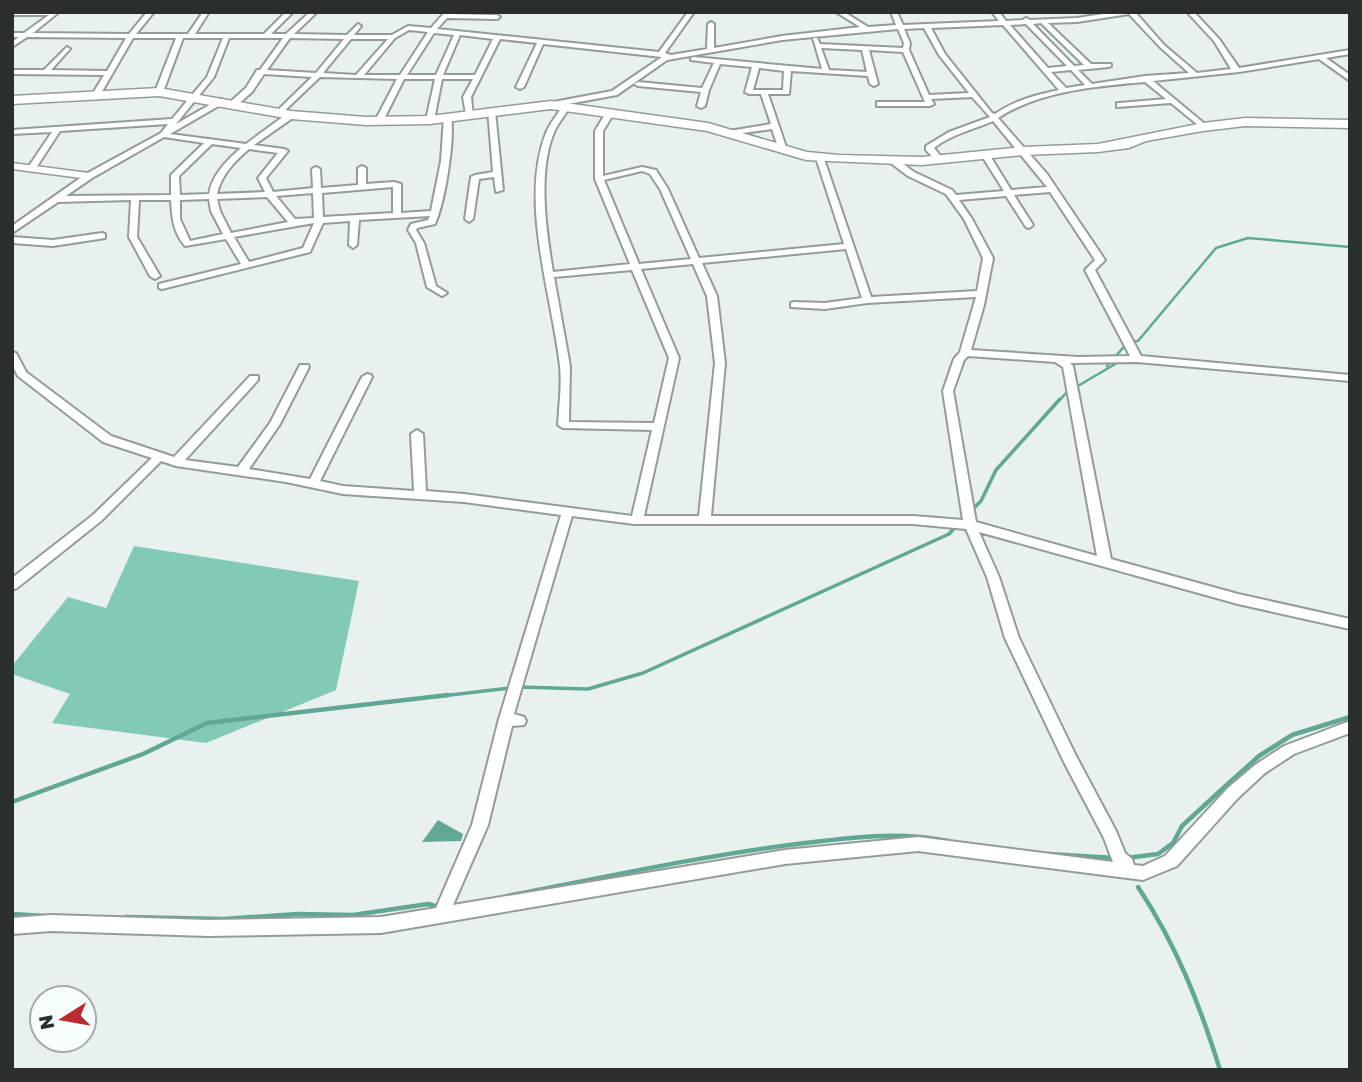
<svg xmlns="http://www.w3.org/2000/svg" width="1362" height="1082" font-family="'Golos Text',sans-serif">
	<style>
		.forest { fill: #82c9b7 }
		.water { fill: #61a796 }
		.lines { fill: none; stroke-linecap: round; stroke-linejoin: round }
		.stream-far2 { stroke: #61a796; stroke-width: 2.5 }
		.stream-far1 { stroke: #61a796; stroke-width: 3.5 }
		.stream { stroke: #61a796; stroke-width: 4.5 }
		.minor-casing { stroke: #949c9a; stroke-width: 4 }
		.tertiary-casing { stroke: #949c9a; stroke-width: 3 }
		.primary-casing { stroke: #949c9a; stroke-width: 3 }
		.minor { fill: #fff; fill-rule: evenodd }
		.tertiary { fill: #fff; fill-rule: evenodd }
		.primary { fill: #fff; fill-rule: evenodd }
	</style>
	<rect width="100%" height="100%" fill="#e8f1ef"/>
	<polygon class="forest" points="134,546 359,581 336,690 206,743 52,723 70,694 12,674 12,666 68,597 106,608"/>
	<polygon class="water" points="438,820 463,834 461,841 422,842"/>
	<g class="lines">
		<g class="stream-far2">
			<polyline points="1196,361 1342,374"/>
			<polyline points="1107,366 1129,341 1138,341 1216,248 1248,238 1350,247"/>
			<polyline points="1059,401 1066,393 1122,360"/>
		</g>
		<g class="stream-far1">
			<polyline points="972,510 981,501 996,470 1060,399"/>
			<polyline points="518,687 588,689 643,673 949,534 957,525"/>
			<polyline points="433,697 510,688"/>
		</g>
		<g class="stream">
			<polyline points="12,802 143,754 207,723 448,695"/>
			<polyline points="1049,854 1115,858"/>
			<polyline points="1126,858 1158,854 1173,843 1182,826 1220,791 1259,756 1292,735 1350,717"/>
			<path d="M1138,887C1176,944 1200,1005 1220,1070"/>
			<path d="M507,896C606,877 705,855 805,843C855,837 899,831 948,841"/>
			<polyline points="12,914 45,916"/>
			<polyline points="126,917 223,919 298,914 353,915 428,904 439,907"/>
		</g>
		<g class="minor-casing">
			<g id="minor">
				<path d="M12,12H59L33,33L129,34L147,12H154L136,34H188L203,12H209L195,34H264L286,12H293L271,34H286L310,12H317L294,34L347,35L358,24L361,26L354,35H392L408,26L431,28L445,12H452L451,14L497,15L500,17L497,19L447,18L437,29L659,52L688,12H694L665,53L671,55L707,49L708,24L711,22L714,24V48L782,36L860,27L836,12H844L868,27L896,25L891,12H897L903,25L999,21L992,12H999L1006,21L1023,20L1026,18L1030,20L1077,18L1116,12H1135L1164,45L1197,73L1231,69L1214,41L1187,12H1194L1219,39L1239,68L1350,50V54L1326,58L1350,75V81L1319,59L1239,72L1153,81L1206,125L1207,127L1203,129L1171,103L1117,107V103H1120L1166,99L1145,82C1097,86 1039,91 998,118L1047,174L1105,260L1095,270L1141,356L1350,375V381L1137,362L1070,363L1073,366L1111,559L1238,594L1350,619V629L1238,604L979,532L999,577L1019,638L1075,754L1116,831L1125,853L1132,859L1134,865L1143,866L1165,856L1228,788L1255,765L1284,746L1350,721V733L1294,754L1265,773L1238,798L1177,866L1143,880L918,851L785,864L381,933L208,936L51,931L12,934V918L51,915L208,920L381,917L436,908L472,825L499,719L561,515L464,502L343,494L286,482L176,466L161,461L101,521L17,588L12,590V578L93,515L152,458L103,442L18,376L12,365V352L16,353L26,372L111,436L174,457L250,376H258V380L185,460L238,467L270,423L299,367L300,365H308L309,367L280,424L249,469L310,479L362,377L367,374L371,375L372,377L320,481L343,486L414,491L411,434L417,430L423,434L426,491L464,494L632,516L652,430L563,428L558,425C559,406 562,386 560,366C552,295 519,202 546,133C550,123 558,114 563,105L570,107C565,115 559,122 555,130C537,170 546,230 553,272L630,264L595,179V131L607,111H610L614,113L603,131V176L642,167L656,170L668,189L699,258L844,244L816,158L823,156L871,297L977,291L983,258L964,219L946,194L908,176L888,161V157H894L914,172L952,190L956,195L1004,191L982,156L986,154H989L1011,190L1047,187L993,121C973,130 951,134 934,148L943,159L942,161H936L926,150V146L949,132L990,117L972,97L931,99L934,104L930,106H877V102H925L903,52L869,50L878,84L874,86L870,84L868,76L791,71L789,94H768L787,150L783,152L779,150L772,129L729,135L725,133L729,131L771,124L761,94H749L745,92L752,67L720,64L709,90L705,106L701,108L697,106L701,92L638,86L634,84L638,82L702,88L714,63L691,60V58L693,57L822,69L813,38H817L820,44L903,48L904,43L898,29L782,40L667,60L617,95L551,107L547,105L548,103L612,91L662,57L543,44L524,87L520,89L516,87L537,43L500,39L471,97L473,116L466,114L463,97L473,79H442L434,120L430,122L426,120L435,79H404L383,121L379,123L375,121L397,79L320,77L280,115H277V111L312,77L264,74L252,92L236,106H230V102L246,88L257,70H260L283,38H229L214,77L176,124L220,99L227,101L170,134L246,144L288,113H294V117L254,145L284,149L288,151L266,178L273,192L313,188L312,169L316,167L320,169L321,188L358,185V168L362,166L366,168V184L394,182L401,184V213L431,211L441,161L444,117L451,115C455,139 445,202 435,224L417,228L416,230L424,243L436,286L447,293L442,296L427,287L416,243L408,230L411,224L428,220L430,216L359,220L357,245L353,248L349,245L350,221L323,223L310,252L162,289L159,288V284L241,264L226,239L185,246C173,232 172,217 171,200H139L137,237L160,276L155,279L150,276L129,237L131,200L58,202L12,233V226L86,174L161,133L168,124L60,131L34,171H31L27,169L52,132L12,134V130L172,119L207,77L223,38H183L163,92L159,94L155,92L176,38H133L100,95L96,97L92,95L104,75L12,74V70H44L67,47L70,49L51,70L107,71L126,38L27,37L12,47V42L19,37H12V33H24L49,15H12ZM1129,14L1160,47L1189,73L1145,76L1092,84L1078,70L1109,67L1111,66V64H1091L1048,23L1077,22ZM1041,23L1084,65L1074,66L1033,24ZM1026,24L1067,66L1048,68L1010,25ZM1003,25L1059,90C1036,95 1015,100 995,114L992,113L945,54L931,28ZM924,28L939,55L969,93L929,95L909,50L910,43L904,29ZM409,30L428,32L400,75H364L395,38ZM434,33L454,35L436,75H407ZM460,35L493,39L475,75H443ZM290,38L344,39L316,73L267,70ZM351,39H388L356,75L323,73ZM821,48L862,50L867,72L829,70ZM759,68L784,71L783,90H753ZM1071,70L1085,85L1066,88L1051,72ZM164,137L204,143L171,175V195L66,196L92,178ZM212,144L241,148C227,160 212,175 209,194L180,195L179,176ZM249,149L278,153L258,178L265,192L217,194C221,175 235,161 249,149ZM642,171L650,174L660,189L691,259L639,264L604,180ZM393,187V213L323,217L322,193ZM1050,192L1095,260L1085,270L1130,356L1078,357L971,350L984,305L993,258L972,219L959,200L1006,196L1026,227L1029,228L1033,225L1014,195ZM313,193L314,218L295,219L276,196ZM267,197L288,222L231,233L220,211L217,199ZM209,199L211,211L223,234L190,241L180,219V200ZM314,223L303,248L249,262L234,237ZM846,249L862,298L825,303L794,302L791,303V307L825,309L867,303L976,297L960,352L954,359L943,391L963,520L913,516H711L725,363L717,296L702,263ZM693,264L707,296L715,363L699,516H644L679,358L641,269ZM632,270L669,358L654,423L569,422L570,366L554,277ZM968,356L1055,362L1063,367L1097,556L976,522L953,391L964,360ZM572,516L634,524H913L966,529L987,577L1005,638L1064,762L1104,838L1113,862L918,837L785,850L453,905L488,825L512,726L524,725L526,721L524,717L514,714Z"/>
				<polygon points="488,109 495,111 503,190 496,192 494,177 479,179 473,219 469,222 465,219 471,177 475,175 493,172"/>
				<polygon points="102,233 105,234 105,238 53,246 12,243 12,237 53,240"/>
			</g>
		</g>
		<g class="tertiary-casing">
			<polygon id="tertiary" points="12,163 89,173 94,176 89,179 12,169"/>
		</g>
		<g class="primary-casing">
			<polygon id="primary" points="159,88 291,111 366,117 430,116 551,101 708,123 807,152 839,155 922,157 1024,147 1098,144 1203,123 1245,118 1350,120 1350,128 1245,126 1203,131 1146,141 1129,148 1098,152 1024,155 922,165 806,160 707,131 551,109 430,124 366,125 291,119 159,96 12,104 12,96"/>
		</g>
		<use href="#minor" class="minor"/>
		<use href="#tertiary" class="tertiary"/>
		<use href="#primary" class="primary"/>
	</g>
	<rect width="1362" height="1082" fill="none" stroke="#2a2e2d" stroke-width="28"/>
	<g transform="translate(63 1019) rotate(259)"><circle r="33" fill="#f6fffc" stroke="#a4aba9" stroke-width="2"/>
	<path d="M0-5L12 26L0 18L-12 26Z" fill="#ba2a2f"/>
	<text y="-10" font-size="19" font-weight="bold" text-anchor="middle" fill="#2a2e2d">N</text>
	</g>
</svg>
